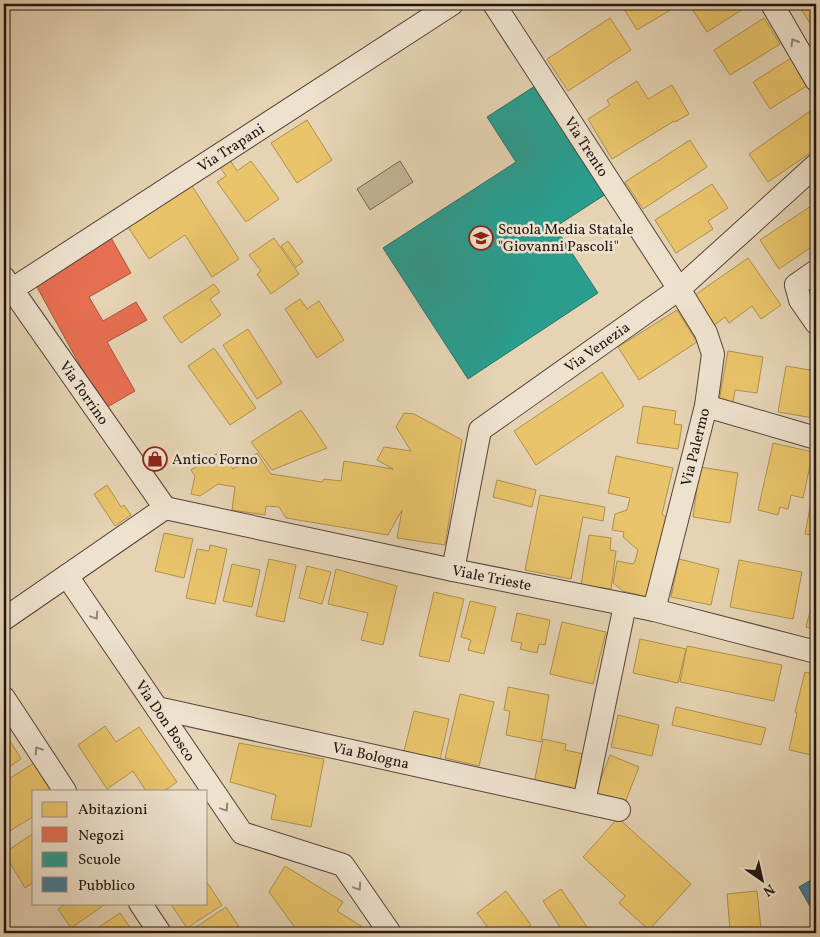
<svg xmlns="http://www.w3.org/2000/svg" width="820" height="937" font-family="Vollkorn,serif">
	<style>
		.green { fill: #c4b397; stroke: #746454 }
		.homes { fill: #e9c46a; stroke: #ae904f }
		.shops { fill: #e76f51; stroke: #ac543e }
		.schools { fill: #2a9d8f; stroke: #287469 }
		.public { fill: #457b9d; stroke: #3b5c73 }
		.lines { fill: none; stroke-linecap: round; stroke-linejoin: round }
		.minor-casing { stroke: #544439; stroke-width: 24 }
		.minor { stroke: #eee2ce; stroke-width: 22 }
		.oneway { stroke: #938678 }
		.labels { text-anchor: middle; stroke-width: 5; stroke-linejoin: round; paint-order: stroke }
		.street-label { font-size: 15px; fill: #231510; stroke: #eee2ce }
		.poi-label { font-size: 15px; fill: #231510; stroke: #eee2ce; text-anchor: start }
	</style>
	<rect width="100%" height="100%" fill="#e5d3b3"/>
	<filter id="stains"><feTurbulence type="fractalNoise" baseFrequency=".004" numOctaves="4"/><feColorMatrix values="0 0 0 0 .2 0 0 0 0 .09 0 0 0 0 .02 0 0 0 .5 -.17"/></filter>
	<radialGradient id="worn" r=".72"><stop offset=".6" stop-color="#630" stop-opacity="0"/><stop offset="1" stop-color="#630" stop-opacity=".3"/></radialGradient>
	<polygon class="green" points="400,161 413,182 370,210 357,189"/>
	<g class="homes">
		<polygon points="621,4 669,4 672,9 637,30"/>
		<polygon points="695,4 751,4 707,32 690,6"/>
		<polygon points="798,4 816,4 816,33"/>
		<polygon points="610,18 631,50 568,91 547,59"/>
		<polygon points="764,18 780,44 730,75 714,50"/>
		<polygon points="791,58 808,85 770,109 753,82"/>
		<polygon points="637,81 648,99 672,85 689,114 675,122 674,121 612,159 588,119 610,105 607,100"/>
		<polygon points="816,107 816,149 768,182 749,154"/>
		<polygon points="307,120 332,160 297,183 271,143"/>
		<polygon points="690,140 707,167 643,209 625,182"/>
		<polygon points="230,160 237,171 251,161 279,199 246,222 217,182 226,176 220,167"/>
		<polygon points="712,184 728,208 708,221 713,229 676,253 655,220"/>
		<polygon points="192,186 239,259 212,277 185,235 149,259 128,227"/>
		<polygon points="811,206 816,214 816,244 779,269 760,240"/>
		<polygon points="274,238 299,274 271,294 257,274 261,271 249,255"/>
		<polygon points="288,241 303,262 296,267 281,246"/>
		<polygon points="748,258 781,305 761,319 752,306 729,323 725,317 713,326 692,297"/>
		<polygon points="214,284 220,292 210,299 221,315 181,343 163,317"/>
		<polygon points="300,299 307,309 319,301 344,340 317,358 285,309"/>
		<polygon points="677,310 697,342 639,380 618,347"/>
		<polygon points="248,329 282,383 257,399 223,345"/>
		<polygon points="214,348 256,408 230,425 188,366"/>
		<polygon points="728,351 763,357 757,393 735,390 732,408 718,406"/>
		<polygon points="786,366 816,371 816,399 813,418 778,412"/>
		<polygon points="602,372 624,406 536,465 514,431"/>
		<polygon points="643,406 676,411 674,424 682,425 678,449 637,443"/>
		<polygon points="301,410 327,448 272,470 251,442"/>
		<polygon points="404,413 414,414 462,440 445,545 397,538 402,510 388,535 286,518 279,507 266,506 265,515 232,510 235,487 218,484 200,496 191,494 195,476 191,470 221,451 233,469 257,453 271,474 322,482 324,479 341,481 344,461 393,469 377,460 384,447 411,451 396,427"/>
		<polygon points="773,443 813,452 803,498 791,495 788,509 780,507 778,515 758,510"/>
		<polygon points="616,456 673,468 662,514 668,519 651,598 623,591 613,583 617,561 633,564 635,561 638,550 623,537 624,532 612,530 615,514 627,510 630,498 608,493"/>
		<polygon points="700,467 738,473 730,523 693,517"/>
		<polygon points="816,476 816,536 805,534"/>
		<polygon points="497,480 536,490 532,507 493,497"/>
		<polygon points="107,485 121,507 124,505 131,515 115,526 94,494"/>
		<polygon points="540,495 605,507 603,521 583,517 571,579 525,570"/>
		<polygon points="164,533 193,539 184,578 155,571"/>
		<polygon points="589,535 611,538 610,550 616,551 611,589 581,585"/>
		<polygon points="210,545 227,549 215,604 186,598 197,549 209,551"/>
		<polygon points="269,559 296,565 284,622 256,616"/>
		<polygon points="679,559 719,569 711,605 671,597"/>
		<polygon points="739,560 802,572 793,619 730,607"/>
		<polygon points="232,564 260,570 252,607 223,601"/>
		<polygon points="307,566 331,572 322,604 299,598"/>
		<polygon points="336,569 397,586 383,645 361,640 368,613 328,604"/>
		<polygon points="816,588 816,630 806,627"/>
		<polygon points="434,592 464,599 449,662 419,656"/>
		<polygon points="470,601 496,607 484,654 468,650 471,640 461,637"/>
		<polygon points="517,613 550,620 545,645 539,644 537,653 520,649 522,643 511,641"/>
		<polygon points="562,622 606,632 593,684 550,674"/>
		<polygon points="640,639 686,649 678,683 633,673"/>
		<polygon points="687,646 782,665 774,701 680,682"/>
		<polygon points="805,672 816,675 816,756 789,750 797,713 795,712"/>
		<polygon points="508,687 549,695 541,742 506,735 510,711 504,710"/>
		<polygon points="460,694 494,702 479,766 445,758"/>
		<polygon points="676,707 766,728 761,745 672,725"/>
		<polygon points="414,711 449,719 440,760 404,751"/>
		<polygon points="618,715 659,725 652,756 611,747"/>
		<polygon points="105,726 116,742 139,727 177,782 164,791 146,791 133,771 107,789 78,745"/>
		<polygon points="4,731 21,759 4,770"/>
		<polygon points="543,739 566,744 565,750 584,754 577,791 534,783"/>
		<polygon points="239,743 324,759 311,827 271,819 276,795 230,782"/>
		<polygon points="610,755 639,767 624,805 595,794"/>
		<polygon points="34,763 51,791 34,791 34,816 8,832 4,825 4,782"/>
		<polygon points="618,818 691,884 649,930 619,903 625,896 583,857"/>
		<polygon points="34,833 34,882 25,888 4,853"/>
		<polygon points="285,866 343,902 337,911 361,926 357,933 303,933 296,929 269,892"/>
		<polygon points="206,881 222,905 187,928 170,903 206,903"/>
		<polygon points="561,889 591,933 551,933 560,927 543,901"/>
		<polygon points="506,891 531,925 522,931 523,933 492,933 477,913"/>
		<polygon points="757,891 761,929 783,927 783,930 799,929 799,933 698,933 730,929 727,894"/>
		<polygon points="67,903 107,903 71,928 58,909"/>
		<polygon points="226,907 243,933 187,933"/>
		<polygon points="120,913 134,933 90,933"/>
	</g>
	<polygon class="shops" points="110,236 131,273 89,297 103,321 136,302 147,320 107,342 135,391 104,409 33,280"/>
	<polygon class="schools" points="535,86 606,194 555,227 598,293 468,379 383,248 516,162 487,117"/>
	<polygon class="public" points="816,877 816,917 799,887"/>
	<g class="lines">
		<g class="minor-casing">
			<g id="minor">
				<path id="s1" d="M494,4L679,289L706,333L713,354L706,406L654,610"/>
				<polyline points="772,4 816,80"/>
				<polyline points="816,271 796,285 800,300 816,323"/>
				<path id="s2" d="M4,278L165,508"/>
				<path id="s3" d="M11,290L452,4"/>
				<polyline points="706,406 816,438"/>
				<path id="s4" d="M165,508L453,570L654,610L816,652"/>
				<path id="s5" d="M453,570L480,430L679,289L816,165"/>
				<path id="s6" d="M67,576L242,833L343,865L390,933"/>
				<polyline points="4,619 165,508"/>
				<polyline points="4,698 65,791"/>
				<path id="s7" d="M157,708L619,810"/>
				<polyline points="584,802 625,605"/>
				<polyline points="140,903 160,933"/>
			</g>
		</g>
		<use href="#minor" class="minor"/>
	</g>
	<defs><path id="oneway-chevron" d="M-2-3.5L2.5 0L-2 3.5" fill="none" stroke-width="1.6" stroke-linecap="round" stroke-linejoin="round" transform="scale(1.25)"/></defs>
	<g class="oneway">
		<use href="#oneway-chevron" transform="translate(794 42) rotate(-120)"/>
		<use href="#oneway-chevron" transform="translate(95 616) rotate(56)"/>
		<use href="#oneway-chevron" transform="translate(38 750) rotate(-124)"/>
		<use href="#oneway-chevron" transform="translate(225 808) rotate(56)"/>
		<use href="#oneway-chevron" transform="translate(358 887) rotate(56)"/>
	</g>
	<defs>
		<g id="school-ring" transform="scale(1.25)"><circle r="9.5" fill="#eee2ce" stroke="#8f2418" stroke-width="1.5"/><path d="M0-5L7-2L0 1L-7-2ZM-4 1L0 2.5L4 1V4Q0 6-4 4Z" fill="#8f2418"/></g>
		<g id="shop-ring" transform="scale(1.25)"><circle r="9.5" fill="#eee2ce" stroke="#8f2418" stroke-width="1.5"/><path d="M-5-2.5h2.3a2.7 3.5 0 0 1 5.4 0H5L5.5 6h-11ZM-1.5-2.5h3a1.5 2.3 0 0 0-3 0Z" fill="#8f2418"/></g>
	</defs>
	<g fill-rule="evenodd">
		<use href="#school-ring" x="481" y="238"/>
		<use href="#shop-ring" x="155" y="459"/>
	</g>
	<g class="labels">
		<g class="street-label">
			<text dy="5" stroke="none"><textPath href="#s1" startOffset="170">Via Trento</textPath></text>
			<text dy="5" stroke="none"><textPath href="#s3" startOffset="262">Via Trapani</textPath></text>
			<text dy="5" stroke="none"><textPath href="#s5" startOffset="286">Via Venezia</textPath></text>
			<text dy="5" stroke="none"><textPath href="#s2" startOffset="140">Via Torrino</textPath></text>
			<text transform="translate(695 447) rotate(-76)" y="5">Via Palermo</text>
			<text dy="5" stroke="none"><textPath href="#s4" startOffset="334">Viale Trieste</textPath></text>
			<text dy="5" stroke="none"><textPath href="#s6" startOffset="175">Via Don Bosco</textPath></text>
			<text dy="5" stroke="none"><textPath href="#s7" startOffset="219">Via Bologna</textPath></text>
		</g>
		<g class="poi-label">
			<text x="498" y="234">Scuola Media Statale<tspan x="498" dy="17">"Giovanni Pascoli"</tspan></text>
			<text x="172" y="464">Antico Forno</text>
		</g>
	</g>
	<rect width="820" height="937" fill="none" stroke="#e5d3b3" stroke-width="20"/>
	<rect x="5" y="5" width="810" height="927" fill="none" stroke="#231510" stroke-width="2.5"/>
	<rect x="10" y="10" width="800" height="917" fill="none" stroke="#231510"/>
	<rect x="32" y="790" width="175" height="115" fill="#eee2ce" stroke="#9d9082"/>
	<rect x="42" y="802" width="25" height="15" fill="#e9c46a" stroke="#9d9082"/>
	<text x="78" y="814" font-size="15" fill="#231510">Abitazioni</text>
	<rect x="42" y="827" width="25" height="15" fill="#e76f51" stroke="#9d9082"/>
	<text x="78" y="840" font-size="15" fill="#231510">Negozi</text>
	<rect x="42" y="852" width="25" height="15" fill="#2a9d8f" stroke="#9d9082"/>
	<text x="78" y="864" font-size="15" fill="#231510">Scuole</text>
	<rect x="42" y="877" width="25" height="15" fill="#457b9d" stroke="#9d9082"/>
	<text x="78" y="890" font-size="15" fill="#231510">Pubblico</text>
	<g transform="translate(762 880) rotate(146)" stroke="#eee2ce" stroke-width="4" paint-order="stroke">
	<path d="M0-4L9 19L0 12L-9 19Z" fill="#231510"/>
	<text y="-8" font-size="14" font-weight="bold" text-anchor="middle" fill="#231510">N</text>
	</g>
	<rect width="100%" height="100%" filter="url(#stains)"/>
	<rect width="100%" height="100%" fill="url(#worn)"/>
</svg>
